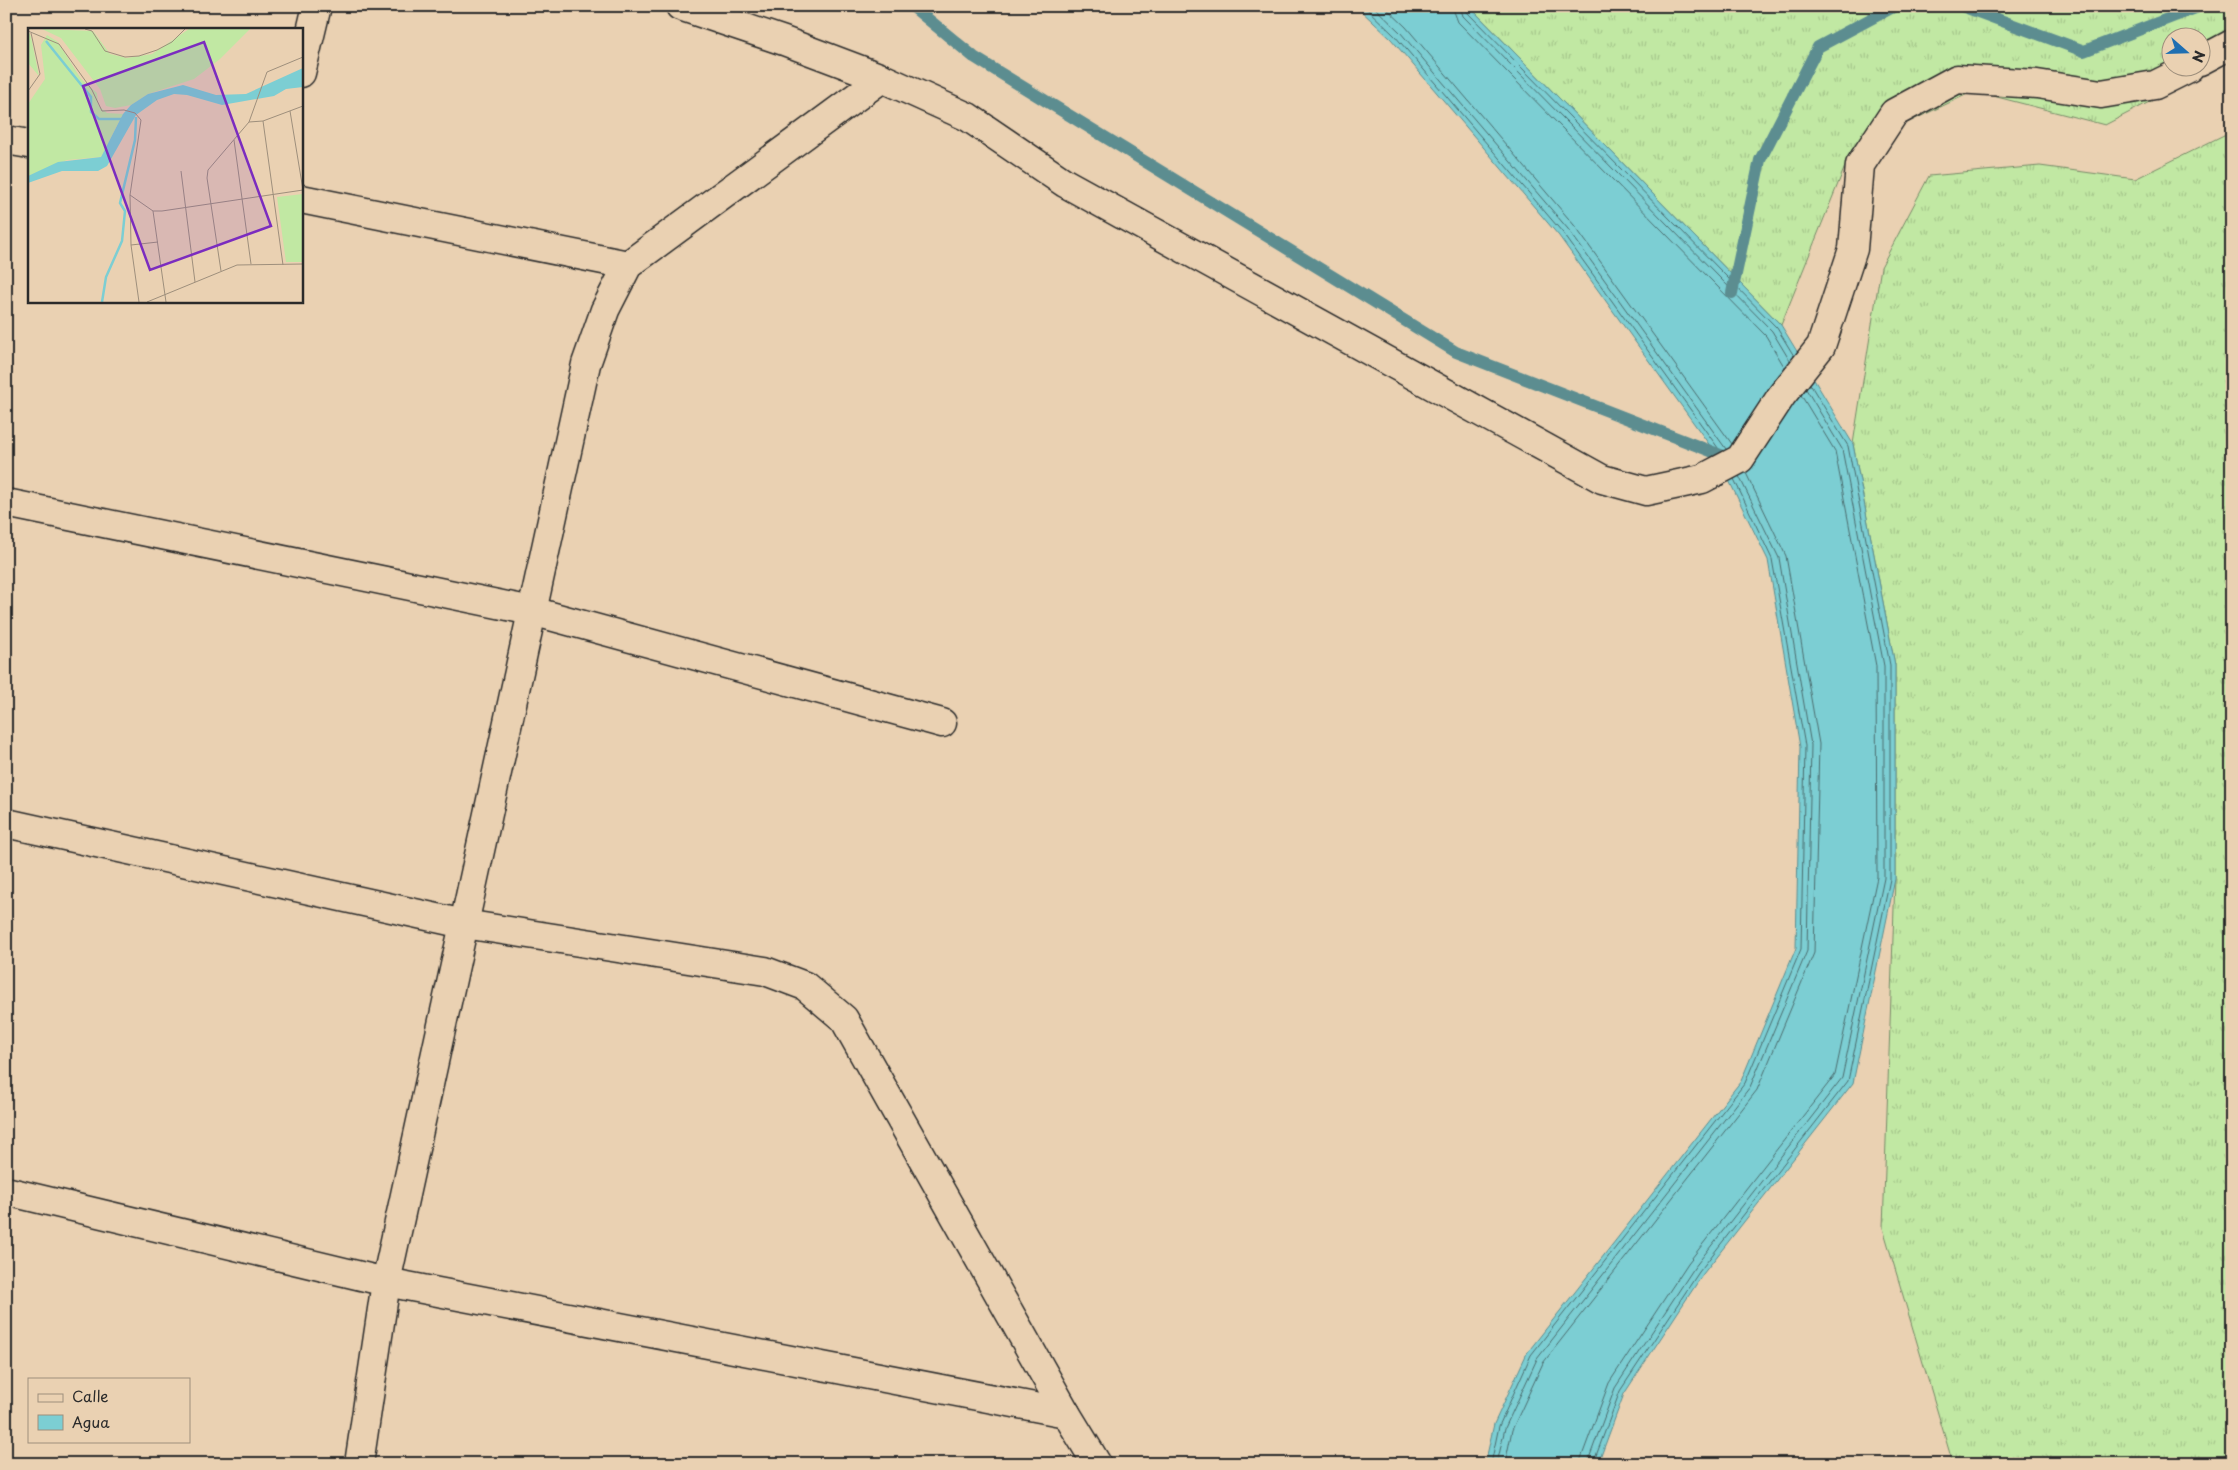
<svg xmlns="http://www.w3.org/2000/svg" width="2238" height="1470" font-family="'Playpen Sans',sans-serif">
	<style>
		.grass { fill: url(#grass-tufts); stroke: #768a67; fill-rule: evenodd }
		.water { fill: #7cced3; stroke: #5c8d90 }
		.lines { fill: none; stroke-linecap: round; stroke-linejoin: round }
		.shore { stroke: #4b6c6e; stroke-width: 1 }
		.stream { stroke: #5c8d90; stroke-width: 12 }
		.minor-casing { stroke: #2b2b2b; stroke-width: 31 }
		.minor { stroke: #ead1b2; stroke-width: 28 }
		.inset-river { fill: none; stroke: #7cced3; stroke-width: 2.5 }
		.inset-road { fill: none; stroke: #9e8f7c; stroke-width: 1 }
		.view { fill: #7b2cbf; fill-opacity: 0.15; stroke: #7b2cbf; stroke-width: 2.5 }
		.inset-edge { fill: none; stroke: #2b2b2b; stroke-width: 2.5 }
	</style>
	<defs>
		<pattern id="grass-tufts" width="24" height="20" patternUnits="userSpaceOnUse" patternTransform="scale(1.25)"><rect width="24" height="20" fill="#c1e8a3"/><path d="M3 7l-1-3M5 7V3M7 7l1-3M15 17l-1-3M17 17v-4M19 17l1-3" fill="none" stroke="#a6c78c"/></pattern>
	</defs>
	<rect width="100%" height="100%" fill="#ead1b2"/>
	<filter id="ink" filterUnits="userSpaceOnUse"><feTurbulence type="fractalNoise" baseFrequency=".02" numOctaves="2"/><feDisplacementMap in="SourceGraphic" scale="10" xChannelSelector="R" yChannelSelector="G"/><feConvolveMatrix kernelMatrix="1 2 1 2 8 2 1 2 1" color-interpolation-filters="sRGB"/></filter>
	<g filter="url(#ink)">
		<g class="grass">
			<path d="M1469,6H2232V59L2105,125L1974,91L1852,149L1781,325ZM2170,38H2200V68H2170Z"/>
			<polygon points="2232,131 2232,1464 1953,1464 1883,1228 1895,879 1895,665 1853,444 1881,267 1929,176 2040,166 2135,179"/>
		</g>
		<polygon class="water" points="1356,6 1469,6 1781,325 1853,444 1895,665 1895,879 1853,1083 1703,1274 1624,1394 1598,1464 1485,1464 1494,1424 1527,1353 1741,1081 1796,948 1800,747 1768,560 1716,454 1559,236 1391,39"/>
		<g class="lines">
			<g class="shore">
				<polyline points="1364,6 1395,36 1563,233 1721,452"/>
				<polyline points="1373,6 1400,32 1568,229 1726,449"/>
				<polyline points="1384,6 1406,27 1574,225 1732,444"/>
				<polyline points="1452,6 1458,22 1766,336 1785,368"/>
				<polyline points="1460,6 1463,16 1772,331 1790,361"/>
				<polyline points="1466,6 1467,12 1777,328 1794,356"/>
				<polyline points="1491,1464 1499,1426 1531,1355 1745,1083 1801,949 1805,746 1772,559 1734,479"/>
				<polyline points="1497,1464 1505,1428 1537,1359 1750,1087 1807,951 1811,745 1779,558 1739,476"/>
				<polyline points="1505,1464 1512,1430 1543,1363 1757,1090 1814,953 1819,744 1786,556 1746,473"/>
				<polyline points="1579,1464 1609,1383 1688,1263 1835,1075 1877,877 1876,666 1835,451 1801,395"/>
				<polyline points="1587,1464 1615,1388 1694,1268 1842,1078 1884,878 1884,666 1842,449 1806,389"/>
				<polyline points="1593,1464 1620,1391 1699,1272 1848,1081 1890,879 1890,665 1848,446 1810,384"/>
			</g>
			<g class="stream">
				<polyline points="912,6 974,57 1456,352 1731,459"/>
				<polyline points="1962,6 2084,51 2201,6"/>
				<polyline points="1732,293 1760,160 1818,47 1895,6"/>
			</g>
			<g class="minor-casing">
				<g id="minor">
					<polyline points="680,6 784,41 882,78 968,117 1065,183 1602,479 1646,491 1702,479 1740,459 1782,395 1821,346 1853,249 1860,165 1894,113 1957,79 2037,84 2101,94 2155,85 2189,68"/>
					<polyline points="2200,61 2232,44"/>
					<polyline points="301,73 317,6"/>
					<polyline points="6,140 29,144"/>
					<polyline points="301,199 628,265"/>
					<polyline points="6,503 532,611 942,723"/>
					<polyline points="6,823 464,924 765,971 805,986 844,1019 1066,1413 1097,1464"/>
					<polyline points="6,1191 386,1282 1066,1413"/>
					<polyline points="359,1464 386,1282 586,364 605,310 628,265 882,78"/>
				</g>
			</g>
			<use href="#minor" class="minor"/>
		</g>
	</g>
	<g transform="translate(28 28)">
		<rect width="275" height="275" fill="#ead1b2"/>
		<path d="M14,1L65,3L82,26L99,30L124,26L161,1H222L192,31L166,51L120,66L103,77L87,80L78,78L72,61L33,10ZM0,2L3,9L11,48L0,35ZM19,7L30,14L53,51L69,65L70,77L79,85L95,86L73,129L39,132L0,148V76L17,51L13,17ZM275,166V234H258L249,169Z" fill="#c1e8a3"/>
		<path d="M275,40V59L258,61L246,68L194,77L159,67L146,66L129,72L108,87L79,138L70,143H34L0,155V148L30,134L73,129L95,86L103,77L120,66L155,57L188,67L218,66Z" fill="#7cced3"/>
		<path class="inset-river" d="M18,13L63,69V84L71,91H94M74,274L78,249L94,213L97,183L92,175L107,112L108,89"/>
		<path class="inset-road" d="M57,1L64,3L77,23L97,29L111,28L129,22L144,14L157,1M0,3L31,16L64,62L74,83L96,82L107,85L113,92L102,167L103,217L111,274M0,63L12,46L3,5M262,83L275,162M235,93L255,237M221,94L235,93L275,78M206,112L223,236M153,143L167,254M102,167L125,183H134L275,162M125,183L138,274M103,217L130,214M193,243L179,150L180,142L221,94L239,44L275,29M119,274L209,237L275,236"/>
		<path class="view" d="M176,14L243,198L122,242L55,58Z"/>
		<rect width="275" height="275" class="inset-edge"/>
	</g>
	<rect width="2238" height="1470" fill="none" stroke="#ead1b2" stroke-width="25"/>
	<rect x="12" y="12" width="2213" height="1445" fill="none" stroke="#2b2b2b" stroke-width="2" filter="url(#ink)"/>
	<rect x="28" y="1378" width="162" height="65" fill="#ead1b2" stroke="#9e8f7c"/>
	<rect x="38" y="1394" width="25" height="8" fill="#ead1b2" stroke="#9e8f7c"/>
	<text x="72" y="1402" font-size="15" fill="#2b2b2b">Calle</text>
	<rect x="38" y="1415" width="25" height="15" fill="#7cced3" stroke="#9e8f7c"/>
	<text x="72" y="1428" font-size="15" fill="#2b2b2b">Agua</text>
	<g transform="translate(2186 52) rotate(110)"><circle r="24" fill="#ead1b2" stroke="#9e8f7c"/>
	<path d="M0-4L9 19L0 12L-9 19Z" fill="#1f6fb2"/>
	<text y="-8" font-size="14" font-weight="bold" text-anchor="middle" fill="#2b2b2b">N</text>
	</g>
</svg>
